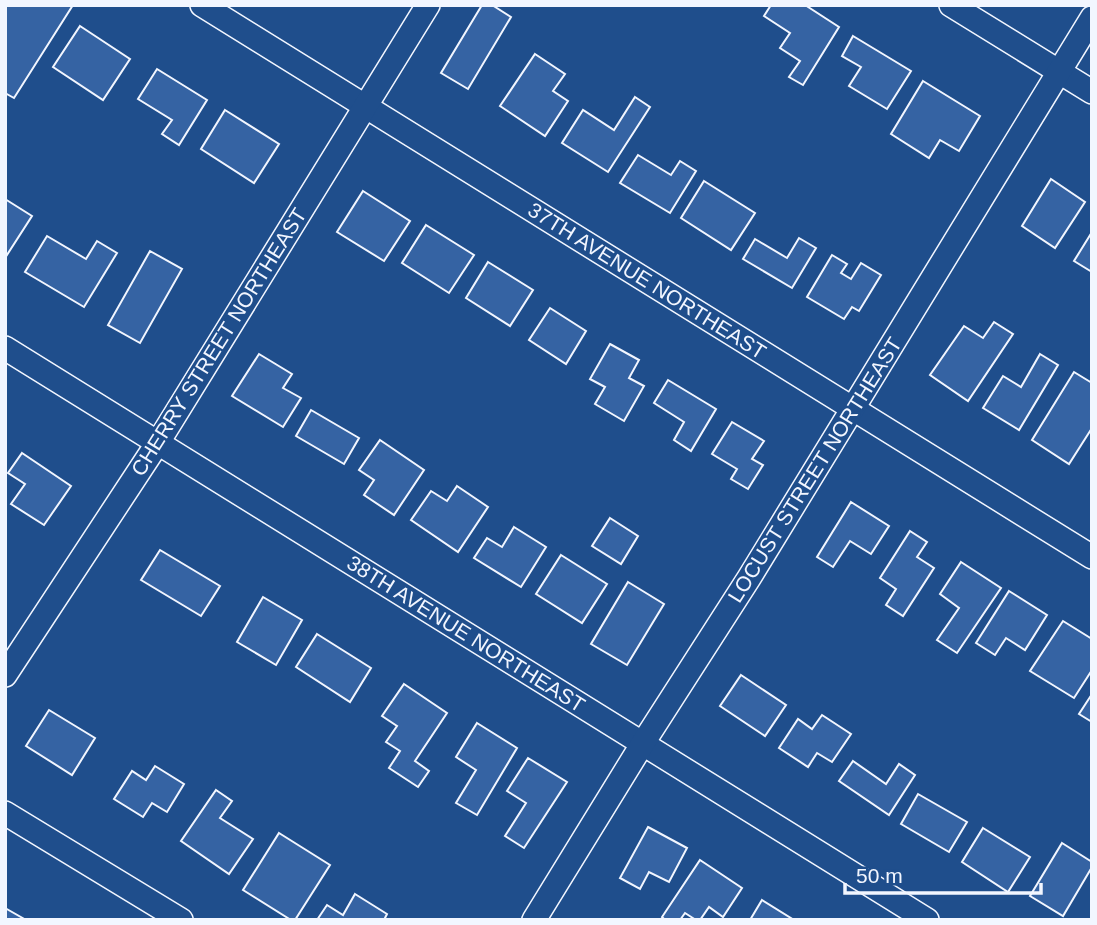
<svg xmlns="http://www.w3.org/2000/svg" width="1097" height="925" font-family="Helvetica,sans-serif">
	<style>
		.building { fill: #3563a3; stroke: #f2f6ff; stroke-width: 2 }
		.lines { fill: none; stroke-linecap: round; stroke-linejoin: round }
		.minor-casing { stroke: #f2f6ff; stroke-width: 26 }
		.minor { stroke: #1f4e8c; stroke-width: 23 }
		.labels { text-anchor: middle; stroke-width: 5; stroke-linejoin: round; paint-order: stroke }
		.street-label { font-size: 21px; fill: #f2f6ff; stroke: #1f4e8c }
	</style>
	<rect width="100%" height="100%" fill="#1f4e8c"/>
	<g class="building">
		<polygon points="5,5 73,5 14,98 5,93"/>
		<polygon points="482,5 492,5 511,17 468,89 441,73"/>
		<polygon points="771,5 805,5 839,27 803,85 789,77 800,61 780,48 790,33 764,16"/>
		<polygon points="80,26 130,59 103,100 53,67"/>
		<polygon points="853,36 911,71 887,109 849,86 861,67 842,56"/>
		<polygon points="535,54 565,74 553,91 568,101 545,136 500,106"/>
		<polygon points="157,69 207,100 179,145 162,134 172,120 138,99"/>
		<polygon points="923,81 980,116 959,151 940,140 929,158 891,134"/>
		<polygon points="635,97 650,107 608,172 562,143 583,110 614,130"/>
		<polygon points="225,110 279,144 254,183 201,149"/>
		<polygon points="638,155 671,175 680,161 696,171 670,213 620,183"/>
		<polygon points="1051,179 1085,202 1055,248 1022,226"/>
		<polygon points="704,181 755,213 731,250 681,218"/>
		<polygon points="363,191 410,221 384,261 337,232"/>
		<polygon points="5,199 32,216 5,258"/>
		<polygon points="426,225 474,255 449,293 402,263"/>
		<polygon points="1092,232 1092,272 1074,261"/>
		<polygon points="47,236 86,259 97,241 117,253 84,307 25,272"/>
		<polygon points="799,238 816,248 792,288 743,259 755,239 787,258"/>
		<polygon points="150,251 182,269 140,343 108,325"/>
		<polygon points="832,255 847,264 841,273 851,279 861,263 881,275 859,311 852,307 844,319 807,297"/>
		<polygon points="488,262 533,290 510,326 466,298"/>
		<polygon points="550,308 586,331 566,364 529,340"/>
		<polygon points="994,322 1013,334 968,401 930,375 964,326 983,338"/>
		<polygon points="610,344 639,360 629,378 644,386 624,421 595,404 605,387 590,379"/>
		<polygon points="259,354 292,374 283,388 301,398 283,427 232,396"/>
		<polygon points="1040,354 1058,365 1019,430 983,408 1003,376 1021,387"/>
		<polygon points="1074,372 1092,383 1092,428 1069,464 1032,440"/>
		<polygon points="668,380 716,409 691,451 674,440 684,422 654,403"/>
		<polygon points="311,410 359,438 344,464 296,436"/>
		<polygon points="732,422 764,441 752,459 763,465 748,489 731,479 737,469 712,454"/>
		<polygon points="380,440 424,470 394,515 364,495 374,480 359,470"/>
		<polygon points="22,453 71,486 44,525 11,504 25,484 8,473"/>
		<polygon points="457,486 488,507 458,552 411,520 431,491 447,501"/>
		<polygon points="851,502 889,526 871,554 850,541 833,567 817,557"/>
		<polygon points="610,518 638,536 621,564 592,546"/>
		<polygon points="514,527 546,547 521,587 474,558 487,538 502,547"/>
		<polygon points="910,531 927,542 917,557 934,568 903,616 886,605 896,589 880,578"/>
		<polygon points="160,550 220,586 201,616 141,580"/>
		<polygon points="561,555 607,584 582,623 536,594"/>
		<polygon points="961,562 1001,588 957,653 937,640 959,608 940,594"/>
		<polygon points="628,582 664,604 627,665 591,644"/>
		<polygon points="1009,591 1047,615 1025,650 1006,638 995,655 976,643"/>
		<polygon points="263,597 302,620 276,665 237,642"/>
		<polygon points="1063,621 1092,639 1092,670 1074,698 1030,671"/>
		<polygon points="317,634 371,668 350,702 296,667"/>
		<polygon points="741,675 786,705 765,736 720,706"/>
		<polygon points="404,684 447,713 415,761 429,771 418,787 389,768 400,751 386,742 397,726 382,716"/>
		<polygon points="1092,694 1092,722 1079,714"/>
		<polygon points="49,710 95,738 72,775 26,746"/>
		<polygon points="822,715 851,734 832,762 817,753 808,767 779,748 798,719 812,729"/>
		<polygon points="477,723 517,748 477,815 456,803 476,770 456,757"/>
		<polygon points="528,758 567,782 524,848 505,836 526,803 507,791"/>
		<polygon points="853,761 886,784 899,764 915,775 889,815 839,781"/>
		<polygon points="155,766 184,784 167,812 152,803 143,817 114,799 132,771 146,780"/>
		<polygon points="216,790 232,801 220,818 253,839 229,874 181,841"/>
		<polygon points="918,794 967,822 949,852 901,824"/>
		<polygon points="648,827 687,848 669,882 649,872 640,889 620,878"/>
		<polygon points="983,828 1030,857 1008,892 962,862"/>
		<polygon points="279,833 330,865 295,920 291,920 243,890"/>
		<polygon points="1062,843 1092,862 1092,867 1063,916 1030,896"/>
		<polygon points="700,860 742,888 723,917 709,907 700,920 696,920 685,913 680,920 665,920 662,917"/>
		<polygon points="355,894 387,914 384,920 317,920 327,905 343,915"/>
		<polygon points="762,900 794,920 750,920"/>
		<polygon points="5,908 26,920 5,920"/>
	</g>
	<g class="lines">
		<g class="minor-casing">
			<g id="minor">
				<polyline points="202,5 1092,557"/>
				<polyline points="951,5 1092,92"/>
				<polyline points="5,348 927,920"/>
				<polyline points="5,675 157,444 428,5"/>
				<polyline points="5,813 181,920"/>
				<polyline points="534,920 643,743 749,578 1092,18"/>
			</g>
		</g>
		<use href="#minor" class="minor"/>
	</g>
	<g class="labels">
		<g class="street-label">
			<text transform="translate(647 281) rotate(32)" y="7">37TH AVENUE NORTHEAST</text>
			<text transform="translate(219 342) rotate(-58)" y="7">CHERRY STREET NORTHEAST</text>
			<text transform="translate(815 470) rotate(-58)" y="7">LOCUST STREET NORTHEAST</text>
			<text transform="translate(466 634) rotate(32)" y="7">38TH AVENUE NORTHEAST</text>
		</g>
	</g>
	<rect width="1097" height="925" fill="none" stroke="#f2f6ff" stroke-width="14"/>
	<path d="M845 883v10h196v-10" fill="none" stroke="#f2f6ff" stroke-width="3.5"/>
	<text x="856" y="883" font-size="21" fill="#f2f6ff" stroke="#1f4e8c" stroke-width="5" paint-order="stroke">50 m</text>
</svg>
